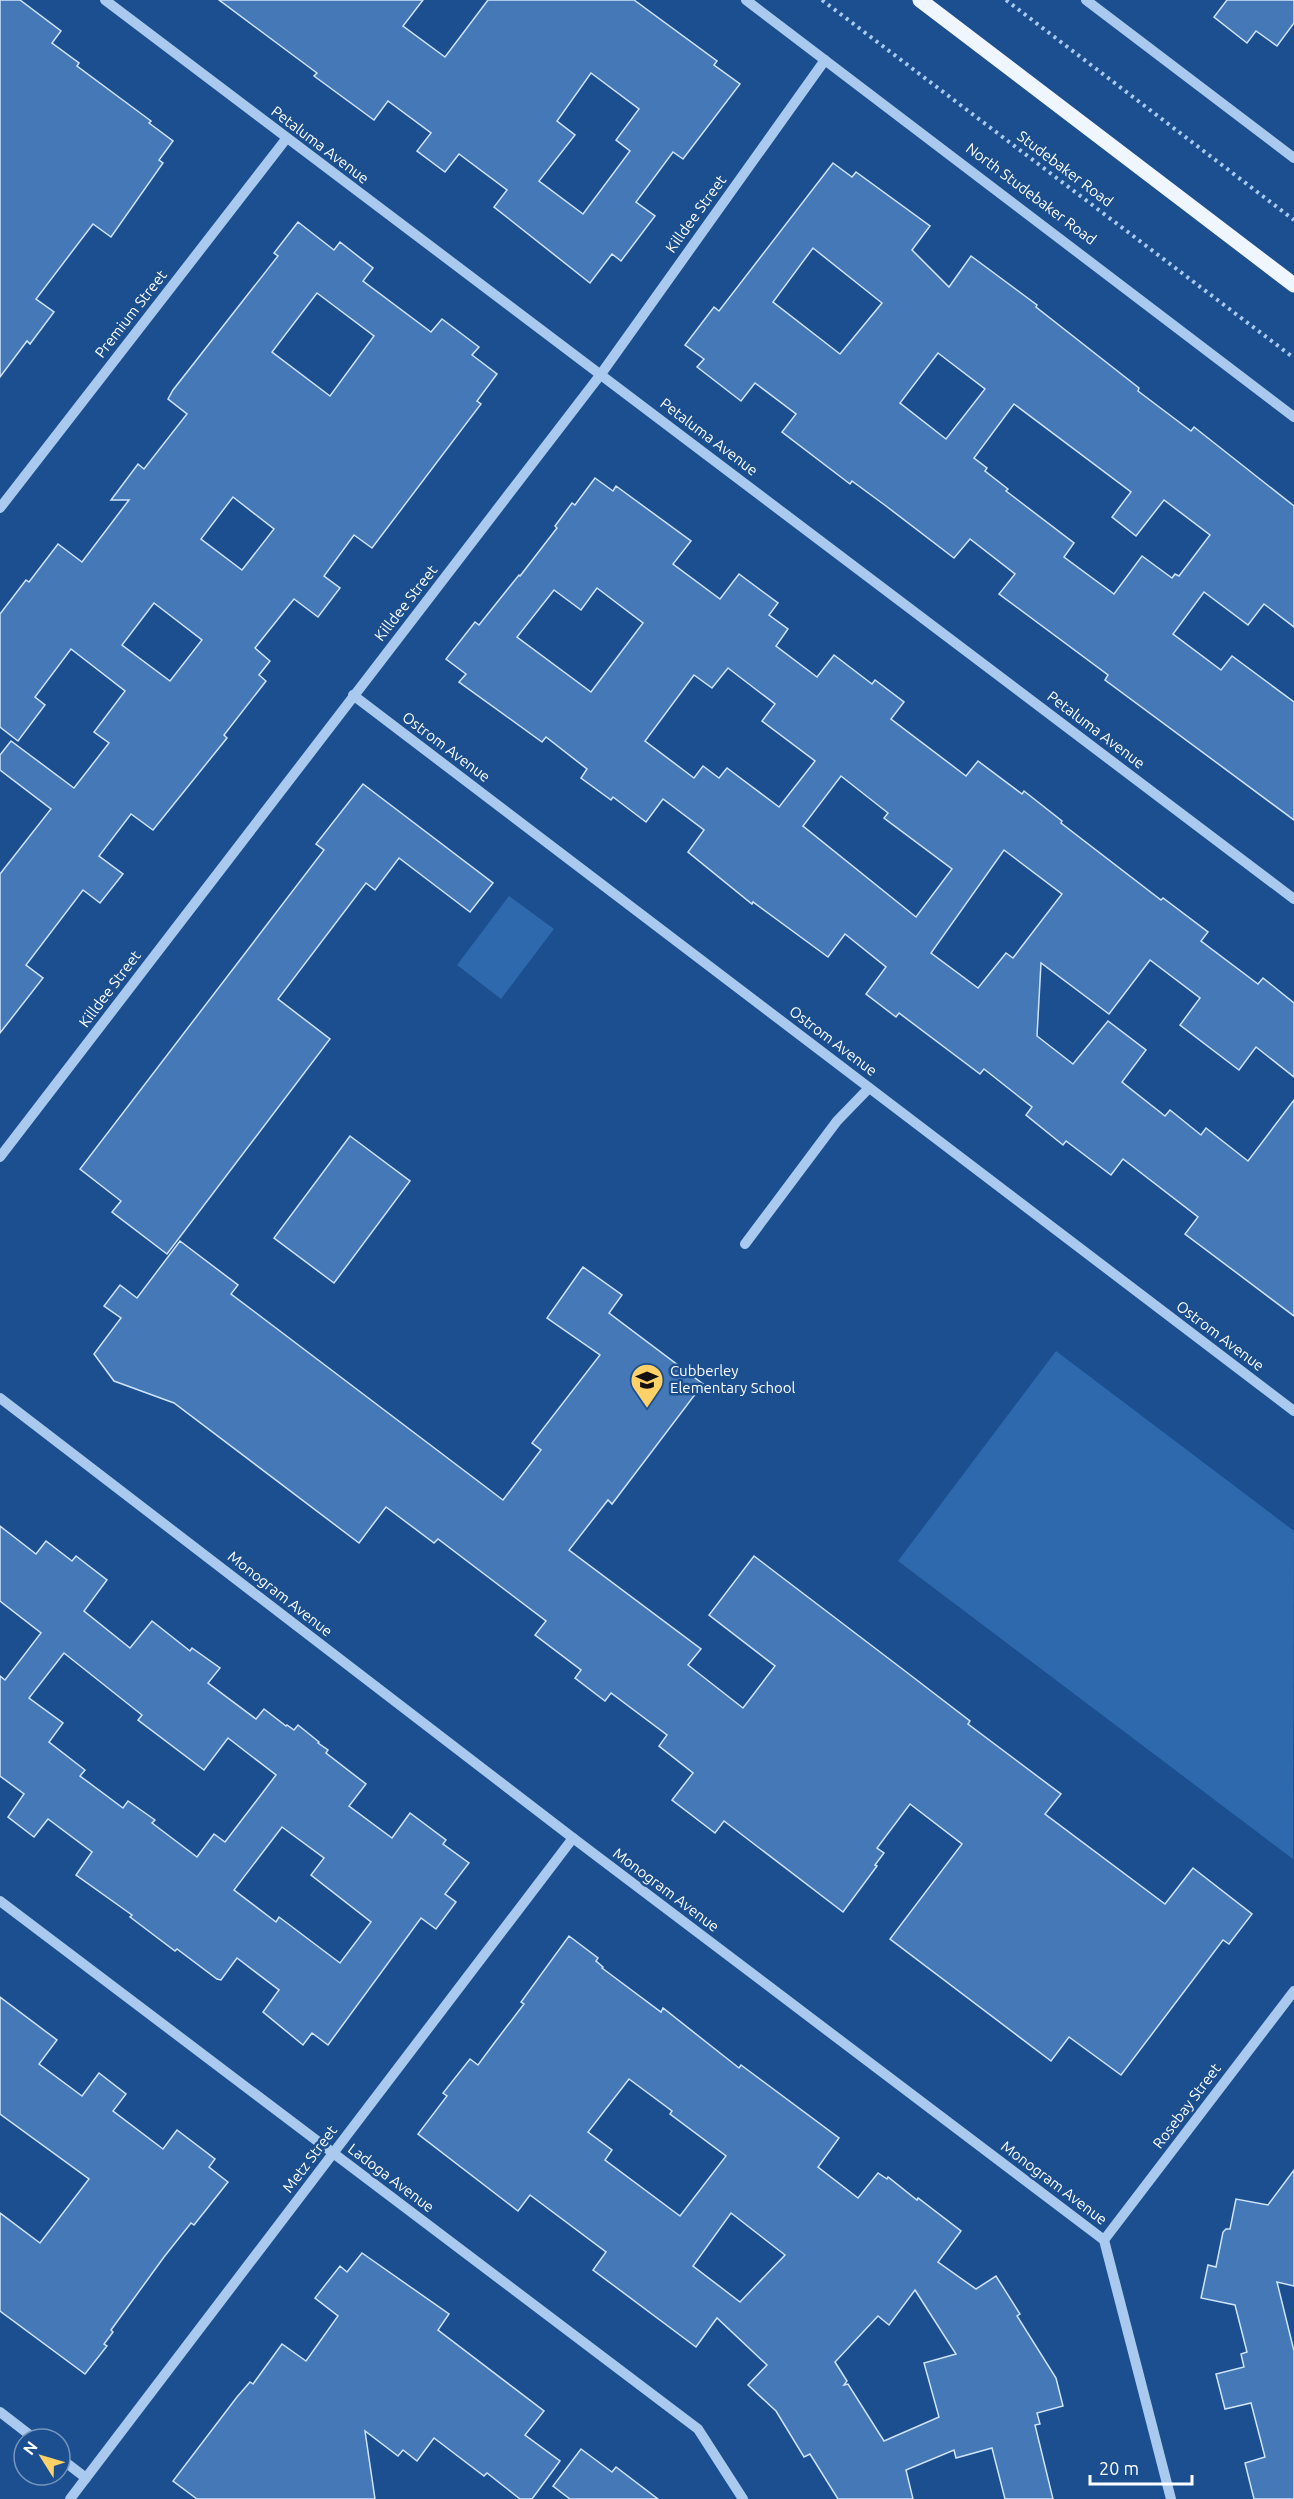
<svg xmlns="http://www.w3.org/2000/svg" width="1294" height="2499" font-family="Ubuntu,sans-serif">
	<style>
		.green { fill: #2e69ad }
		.building { fill: #4478b7; stroke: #cfe3fa; stroke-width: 1.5; fill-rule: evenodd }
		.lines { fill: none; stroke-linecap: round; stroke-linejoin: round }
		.path { stroke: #a9c9ee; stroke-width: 4; stroke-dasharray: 3 4.5; stroke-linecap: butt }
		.minor { stroke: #a9c9ee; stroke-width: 10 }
		.major { stroke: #f0f6ff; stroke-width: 15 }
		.labels { text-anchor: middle; stroke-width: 5; stroke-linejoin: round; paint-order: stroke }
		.street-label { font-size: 15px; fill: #fff; stroke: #1b4f8f }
		.poi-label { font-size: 15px; fill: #fff; stroke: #1b4f8f; text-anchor: start }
	</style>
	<rect width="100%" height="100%" fill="#1b4f8f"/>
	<g class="green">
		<polygon points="509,896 554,929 501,999 457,965"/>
		<polygon points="1056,1351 1294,1531 1293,1859 898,1561"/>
	</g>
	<g class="building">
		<polygon points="0,0 20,0 61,31 52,43 79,63 77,66 151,121 149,123 173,141 159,160 163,163 111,237 93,224 36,299 54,312 30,344 27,341 0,377"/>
		<path d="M219,0H423L403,26L445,57L488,0H634L717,61L714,65L740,84L683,159L673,152L636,202L655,216L621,261L612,254L590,283L494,207L507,190L459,154L445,172L417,151L431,133L388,101L374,120L314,76L317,73ZM591,73L639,109L616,140L630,151L583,214L539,181L575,135L557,121Z"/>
		<polygon points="1227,0 1294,0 1294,23 1277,46 1256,31 1247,43 1214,17"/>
		<path d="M833,163L852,177L856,172L930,226L912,250L949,287L971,256L1037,305L1036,307L1139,388L1138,391L1191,431L1194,427L1294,506V627L1264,604L1248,625L1204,592L1173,634L1221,670L1232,656L1294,702V820L1105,680L1108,675L999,594L1015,574L970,539L954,558L886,506L852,481L850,484L782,432L796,414L755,383L741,401L697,367L704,359L685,345L714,307L719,311ZM813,248L882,303L840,354L773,302ZM938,353L985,389L946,439L900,403ZM1014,404L1131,492L1112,517L1136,536L1164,500L1210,535L1179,576L1175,574L1172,578L1142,556L1114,594L1064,557L1074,543L1006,491L1008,489L985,471L987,468L974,458Z"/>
		<path d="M298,222L334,250L340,242L373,268L363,281L431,332L442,319L479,347L472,355L497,374L477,401L481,404L372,548L354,535L324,576L340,588L318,617L294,599L255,648L270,661L259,675L266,681L224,735L227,738L153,830L131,814L99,856L123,874L100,903L83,890L26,965L43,978L0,1033V874L51,809L0,770V755L11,741L74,788L109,743L94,732L125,691L71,649L35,697L45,705L18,741L0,727V614L26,580L29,582L58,544L82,562L129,500H111L138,464L144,469L187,414L168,399L173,390L278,256L274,253ZM317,293L374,336L330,396L272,352ZM233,497L274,529L242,570L201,539ZM154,603L202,640L170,681L122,645Z"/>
		<path d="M595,478L613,491L616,486L691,541L673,564L720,599L739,574L778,603L769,615L788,629L776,646L817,677L834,655L872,684L875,680L904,702L891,719L966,776L978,761L1022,794L1024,791L1062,821L1061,823L1161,900L1163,898L1208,932L1201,941L1258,984L1263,978L1294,1003V1077L1256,1047L1239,1070L1180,1025L1200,998L1150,960L1109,1014L1041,963L1037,1036L1073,1064L1108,1021L1146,1050L1122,1082L1165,1116L1170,1110L1201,1135L1206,1128L1248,1161L1294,1100V1316L1185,1234L1198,1217L1123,1159L1111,1175L1066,1141L1063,1145L1026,1115L1032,1107L984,1069L980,1074L899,1013L896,1017L866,994L886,967L845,934L828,957L753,902L752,904L688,852L704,830L663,799L646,822L613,797L611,800L581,778L587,769L546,737L542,742L459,682L466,674L446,659L475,622L479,625L519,575L520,576L557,528L555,526L572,503L575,505ZM597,588L643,623L591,692L517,637L554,590L581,610ZM728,668L775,704L762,721L815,761L779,807L727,768L719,778L703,766L694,778L645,741L694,675L712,688ZM841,776L888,813L884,818L952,869L916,917L803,826ZM1004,850L1062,894L1013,958L1006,953L978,988L931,953Z"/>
		<polygon points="363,784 493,883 470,912 399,858 375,890 366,883 278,999 330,1039 167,1254 112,1212 121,1201 80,1169 324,850 316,844"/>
		<polygon points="350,1136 410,1181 334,1283 274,1238"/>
		<polygon points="180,1241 238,1285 231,1294 503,1500 541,1450 532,1443 600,1355 547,1318 583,1267 622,1295 609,1313 703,1384 612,1504 608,1500 569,1550 701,1649 688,1665 743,1708 775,1666 709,1615 754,1556 905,1671 970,1721 968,1724 1061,1794 1045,1814 1165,1904 1193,1868 1252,1914 1229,1944 1223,1940 1121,2075 1069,2037 1051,2061 890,1939 962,1844 910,1804 877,1848 884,1853 875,1865 877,1866 843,1912 724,1821 715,1833 672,1800 693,1773 659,1746 667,1735 611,1693 605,1701 575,1678 581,1670 535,1635 546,1621 438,1539 434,1543 386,1507 359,1543 174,1403 114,1381 94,1354 121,1318 104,1306 120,1285 137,1298"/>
		<path d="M0,1526L36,1554L46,1541L72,1561L76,1556L107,1580L84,1611L130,1648L152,1621L190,1651L192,1648L220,1668L208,1683L256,1719L264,1709L286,1726L287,1725L294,1730L298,1725L319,1742L318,1743L328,1750L326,1753L366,1784L349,1806L392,1838L410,1813L446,1840L443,1844L469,1863L445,1894L456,1902L436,1929L421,1918L328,2045L312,2033L303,2045L263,2012L279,1990L237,1958L221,1980L217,1979L177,1949L175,1951L130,1917L132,1915L76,1875L92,1852L48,1819L34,1837L8,1817L24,1794L0,1776V1676L5,1680L41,1633L0,1601ZM64,1653L142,1715L138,1720L204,1770L228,1738L276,1775L225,1842L214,1834L197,1857L152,1823L155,1820L128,1801L123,1808L80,1776L85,1770L49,1742L63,1723L29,1698ZM282,1827L324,1858L311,1875L371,1922L340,1963L279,1917L276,1922L234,1890Z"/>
		<path d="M569,1936L598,1958L596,1961L603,1967L602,1968L661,2012L663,2008L739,2068L741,2065L839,2138L818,2167L858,2198L878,2173L887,2179L888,2177L917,2200L918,2198L961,2231L938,2262L976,2289L996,2276L1020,2314L1017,2316L1056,2378L1063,2406L1037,2413L1040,2424L1035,2425L1053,2499H1005L992,2448L956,2458L954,2450L906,2470L913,2499H838L810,2454L804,2457L776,2411L748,2385L767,2365L717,2318L696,2347L593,2270L606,2252L530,2195L518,2211L418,2134L447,2096L443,2093L470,2059L478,2065L495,2042L524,2004L521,2002ZM629,2079L672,2111L670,2114L726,2156L680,2216L605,2160L612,2150L588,2132ZM731,2213L785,2255L740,2302L693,2266ZM915,2290L956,2354L924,2363L939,2417L884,2441L848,2384L844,2385L847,2381L835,2362L878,2316L889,2325Z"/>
		<polygon points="0,1997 57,2040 39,2064 82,2096 99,2073 126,2094 113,2111 163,2149 177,2130 215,2159 209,2167 228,2182 194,2225 191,2223 164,2257 111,2330 113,2332 104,2344 107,2346 85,2374 0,2311 0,2213 40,2243 89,2179 0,2114"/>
		<polygon points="1294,2170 1294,2286 1277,2282 1294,2351 1294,2499 1254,2499 1245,2463 1265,2457 1251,2403 1225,2409 1216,2374 1244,2367 1241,2354 1247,2352 1235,2305 1201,2298 1208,2265 1216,2267 1223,2232 1226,2229 1230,2229 1236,2199 1268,2205"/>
		<polygon points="362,2253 449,2314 438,2330 544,2411 525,2435 560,2461 532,2499 520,2499 487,2473 484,2476 434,2438 417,2461 403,2450 398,2456 365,2431 375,2499 197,2499 173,2481 237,2397 250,2382 253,2384 282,2344 306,2361 338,2316 315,2298 340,2266 347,2272"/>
		<polygon points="581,2449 612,2472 616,2467 658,2499 570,2499 553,2486"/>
	</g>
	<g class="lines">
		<g class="path">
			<polyline points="822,0 1294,358"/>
			<polyline points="1006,0 1294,220"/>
		</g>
		<g class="minor">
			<polyline points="105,0 1294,899"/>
			<polyline points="746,0 1294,417"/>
			<polyline points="1086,0 1294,158"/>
			<polyline points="0,508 286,139"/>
			<polyline points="353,695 1294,1411"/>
			<polyline points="0,1157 601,374 825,60"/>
			<polyline points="745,1244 837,1121 869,1088"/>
			<polyline points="0,1398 573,1838 1104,2240 1171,2499"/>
			<polyline points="0,1901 698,2429 743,2499"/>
			<polyline points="1104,2240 1294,1991"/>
			<polyline points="0,2412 35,2439"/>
			<polyline points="60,2458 86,2478"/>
			<polyline points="70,2499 573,1838"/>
		</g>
		<polyline class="major" points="920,0 1294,285"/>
	</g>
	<defs>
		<g id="school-pin" transform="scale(1.725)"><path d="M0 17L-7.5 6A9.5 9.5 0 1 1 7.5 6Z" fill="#ffd166" stroke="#1b4f8f"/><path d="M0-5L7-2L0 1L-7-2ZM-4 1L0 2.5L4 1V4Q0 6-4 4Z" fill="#111"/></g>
	</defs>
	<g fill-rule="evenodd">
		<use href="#school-pin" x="647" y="1380"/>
	</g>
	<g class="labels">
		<g class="street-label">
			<text transform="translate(320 145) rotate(37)" y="5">Petaluma Avenue</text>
			<text transform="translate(1065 169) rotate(37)" y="5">Studebaker Road</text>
			<text transform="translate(1031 194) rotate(37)" y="5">North Studebaker Road</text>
			<text transform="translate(696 214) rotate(-54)" y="5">Killdee Street</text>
			<text transform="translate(131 314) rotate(-52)" y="5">Premium Street</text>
			<text transform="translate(709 437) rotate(37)" y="5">Petaluma Avenue</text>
			<text transform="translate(406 603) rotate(-52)" y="5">Killdee Street</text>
			<text transform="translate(1096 730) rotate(37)" y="5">Petaluma Avenue</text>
			<text transform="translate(446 747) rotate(37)" y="5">Ostrom Avenue</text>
			<text transform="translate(110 989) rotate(-53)" y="5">Killdee Street</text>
			<text transform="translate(833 1041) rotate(37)" y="5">Ostrom Avenue</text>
			<text transform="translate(1220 1336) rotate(37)" y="5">Ostrom Avenue</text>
			<text transform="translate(280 1594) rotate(38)" y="5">Monogram Avenue</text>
			<text transform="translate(666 1890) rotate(37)" y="5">Monogram Avenue</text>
			<text transform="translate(1187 2106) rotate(-53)" y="5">Rosebay Street</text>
			<text transform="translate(310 2159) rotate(-53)" y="5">Metz Street</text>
			<text transform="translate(391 2178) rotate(37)" y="5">Ladoga Avenue</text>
			<text transform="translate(1054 2183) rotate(37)" y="5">Monogram Avenue</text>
		</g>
		<g class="poi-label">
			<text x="670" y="1376">Cubberley<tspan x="670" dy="17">Elementary School</tspan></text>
		</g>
	</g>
	<g transform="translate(42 2457) rotate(307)"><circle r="28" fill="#1b4f8f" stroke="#7695bc" stroke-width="1.5"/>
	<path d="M0-4.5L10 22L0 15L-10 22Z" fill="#ffd166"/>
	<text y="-9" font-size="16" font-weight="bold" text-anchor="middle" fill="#ffffff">N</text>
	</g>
	<path d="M1090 2475v9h102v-9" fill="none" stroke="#ffffff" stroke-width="3"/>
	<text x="1099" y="2475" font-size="18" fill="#ffffff" stroke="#1b4f8f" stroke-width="4.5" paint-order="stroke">20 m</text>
</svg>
